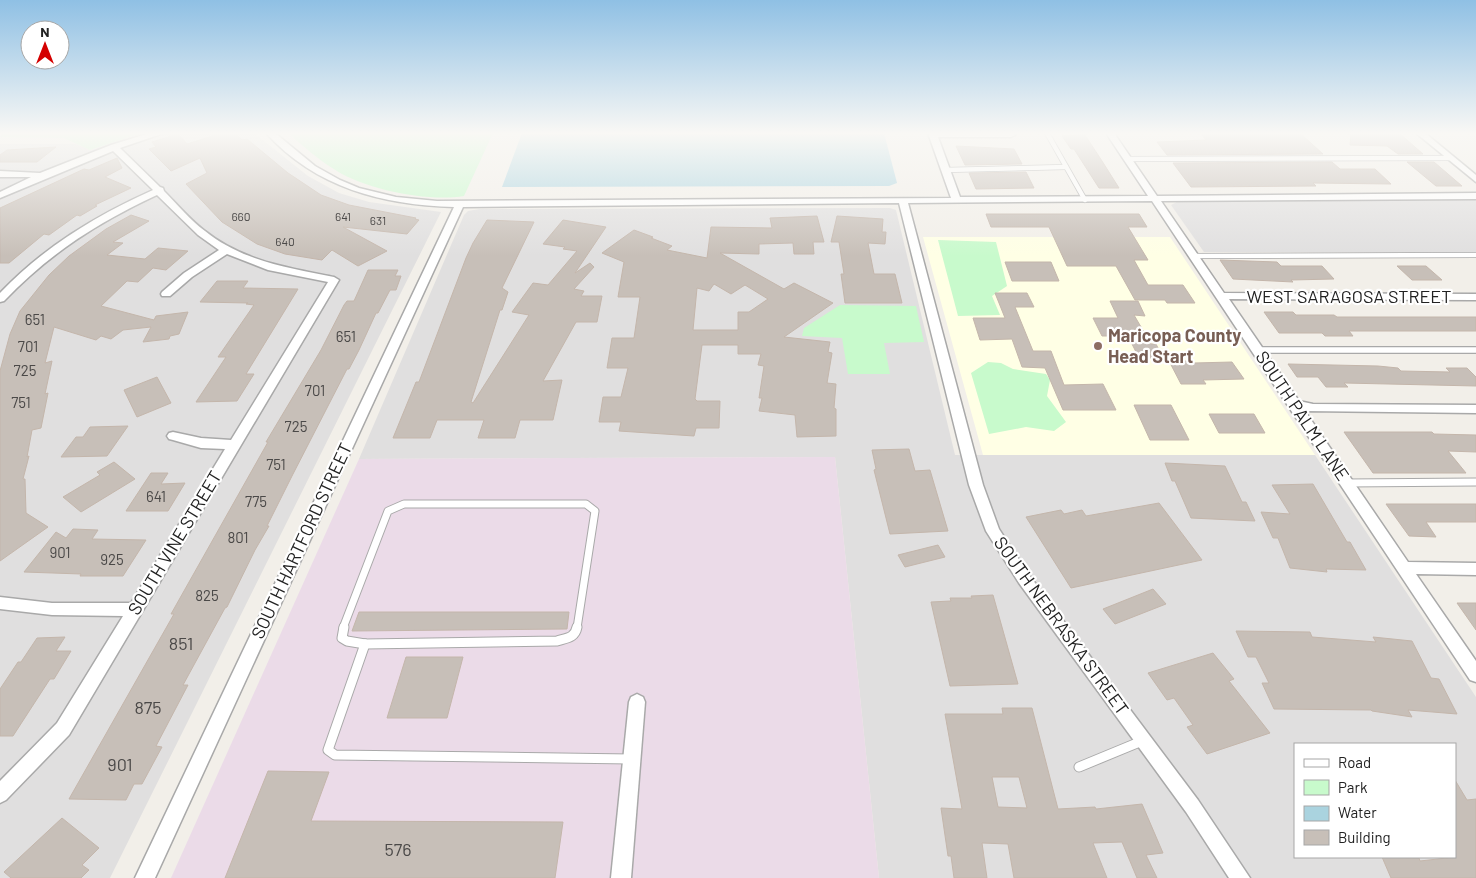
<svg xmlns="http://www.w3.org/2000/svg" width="1476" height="878" font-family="Barlow,sans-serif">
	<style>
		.residential { fill: #e0dfdf; fill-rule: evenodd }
		.industrial { fill: #ebdbe8 }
		.education { fill: #ffffe5 }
		.park { fill: #c8facc }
		.water { fill: #aad3df }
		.building { fill: #c7bfb8; stroke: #c4b6ab; fill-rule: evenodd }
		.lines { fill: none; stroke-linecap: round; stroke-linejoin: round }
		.service-far3-casing { stroke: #a9a9a9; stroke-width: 6 }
		.service-far2-casing { stroke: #a9a9a9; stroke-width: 8 }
		.service-far1-casing { stroke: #a9a9a9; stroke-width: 9 }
		.service-casing { stroke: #a9a9a9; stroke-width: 11 }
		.minor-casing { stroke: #a9a9a9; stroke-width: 3 }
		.service-far3 { stroke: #fff; stroke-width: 4.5 }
		.service-far2 { stroke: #fff; stroke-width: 5.5 }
		.service-far1 { stroke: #fff; stroke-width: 7 }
		.service { stroke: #fff; stroke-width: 9 }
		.minor { fill: #fff; fill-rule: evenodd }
		.education-dot { fill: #8d6e63; stroke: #fff; stroke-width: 2 }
		.labels { text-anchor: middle; stroke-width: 4.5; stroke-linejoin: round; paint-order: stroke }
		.far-number-label { font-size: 12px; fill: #4b4948 }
		.number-label { font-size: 15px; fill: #4b4948 }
		.street-label { font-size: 18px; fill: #222; stroke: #fff }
		.education-label { font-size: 18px; font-weight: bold; fill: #785e54; stroke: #fff; text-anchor: start }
		.near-number-label { font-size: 18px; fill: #4b4948 }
	</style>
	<rect width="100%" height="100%" fill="#f2efe9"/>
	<g class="residential">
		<polygon points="141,133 254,133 308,176 339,193 369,202 441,212 110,878 0,878 0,144 76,144 91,150"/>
		<polygon points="1476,200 1476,253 1204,252 1171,205 1179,201"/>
		<path d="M890,208L896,210L955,455H1315L1476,697V878H879L835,457L359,459L464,215L468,211L480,209ZM1295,744H1455V857H1295Z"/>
	</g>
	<polygon class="industrial" points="835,457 879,878 171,878 359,459"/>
	<polygon class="education" points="923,237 1170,237 1315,455 983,455"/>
	<g class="park">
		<polygon points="4,133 141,133 90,150 64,138 0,137"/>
		<path d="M288,133H493L464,196C428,202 368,190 337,171C320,161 303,146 288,133Z"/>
		<polygon points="938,240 996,242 1007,286 992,296 1000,315 958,316"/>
		<polygon points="840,305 916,306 924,342 884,343 890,374 848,374 842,338 802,336 804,328"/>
		<polygon points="988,362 1001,363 1013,369 1046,374 1050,380 1047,396 1066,422 1054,431 1026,427 989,434 971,373"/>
	</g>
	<polygon class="water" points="522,133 884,133 897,183 889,186 502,187"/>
	<g class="building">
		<polygon points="222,133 235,133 242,140 247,139 288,173 321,195 349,205 416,218 415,219 419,220 407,234 343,227 387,251 358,266 332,250 322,260 285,254 257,244 222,222 186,184 207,173 200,158 171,171 149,149 156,147 152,142 178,134 187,144"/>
		<polygon points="1260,133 1301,134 1323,154 1167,155 1157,142 1206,140 1201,134"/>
		<polygon points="1351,133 1399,133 1423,154 1398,154 1387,146 1350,145"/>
		<polygon points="1085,135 1102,161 1119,188 1099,188 1074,149 1071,149 1062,136"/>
		<polygon points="956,146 1014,149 1022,164 965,165"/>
		<polygon points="56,147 37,162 0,162 0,155 7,150"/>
		<polygon points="117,158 122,168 105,177 131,188 95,205 97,206 80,216 77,215 49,235 44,234 9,263 0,263 0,208 84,169 89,170"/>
		<polygon points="1332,162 1340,169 1375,169 1391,184 1313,183 1316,186 1191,187 1173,163"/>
		<polygon points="1407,162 1434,162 1462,186 1436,186"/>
		<polygon points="1026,172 1034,188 976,189 969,173"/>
		<polygon points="986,214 1139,214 1147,227 1128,227 1148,260 1134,260 1148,285 1183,285 1195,303 1167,303 1165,300 1135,300 1116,266 1067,266 1049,227 991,227"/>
		<polygon points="131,215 149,221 113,242 123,243 107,255 145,259 158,248 188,251 166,270 153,268 138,282 127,281 101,306 154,320 156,316 188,312 179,334 170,336 169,339 143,342 151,327 123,330 111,339 101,336 96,340 54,327 45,363 52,361 45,394 48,393 41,428 32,430 27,457 29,456 23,479 25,479 26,513 48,527 0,561 0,371 10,334 20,311 49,275 69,256 106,229"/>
		<path d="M817,216L824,242H813L814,254H794L793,243L759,244V254L720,253L784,289L794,283L833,303L784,337L830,342L828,352L832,353L827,383L836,384L834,408L836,409V436L797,437L795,415L759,411L762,398H759L764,366L758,365L761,354H738V345H702L695,399L697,401H720L719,428H696L694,436L619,431L621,422H599L603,397H621L628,368H607L612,338H634L640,297H618L624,262L602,253L634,230L653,237L651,238L672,246L667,250L707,258L711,227L772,228L770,218ZM714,284L731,294L745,285L768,299L749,312H738V330H693L697,288L709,291Z"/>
		<polygon points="837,216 883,219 882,232 886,232 885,244 868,243 874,274 895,274 902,303 845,303 841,274 844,274 839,242 831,242"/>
		<polygon points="487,220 534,222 502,288 508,292 502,310 500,310 471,402 473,403 529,315 512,312 533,283 548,285 577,251 563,249 565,247 543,244 563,220 606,227 575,273 590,263 594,267 574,289 584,291 581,296 602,296 597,322 576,322 543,381 562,380 553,420 520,420 515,438 478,438 484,420 437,420 430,438 393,438 416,382 419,382 466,258 473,243"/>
		<polygon points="1220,260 1277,262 1281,266 1322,266 1334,279 1291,280 1293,282 1233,279"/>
		<polygon points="1005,262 1051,262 1059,281 1012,281"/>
		<polygon points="1397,266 1426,266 1442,280 1412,280"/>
		<polygon points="368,270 398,270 395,276 401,276 396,290 390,290 378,313 376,313 359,350 349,369 347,369 293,474 267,526 269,526 255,550 227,607 225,608 183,685 188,685 156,746 162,747 142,784 134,784 126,800 69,799 174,614 171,614 268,442 266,442 321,350 344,305 347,301 354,301"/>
		<polygon points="217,281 248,281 243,288 298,289 246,374 254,374 237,401 196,402 226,357 218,357 254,305 246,304 248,303 200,302"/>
		<polygon points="995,293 1027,293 1034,307 1015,307 1033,351 1051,351 1064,385 1103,384 1116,410 1063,410 1045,368 1022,367 1012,339 980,340 973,318 1005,318"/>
		<polygon points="1110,301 1138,301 1145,316 1134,315 1151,344 1156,344 1163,358 1139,358 1128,336 1102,336 1093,318 1118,318"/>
		<polygon points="1264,312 1293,312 1296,315 1334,315 1337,317 1476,317 1476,331 1349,331 1353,336 1325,336 1322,333 1279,333"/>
		<polygon points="1169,361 1193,361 1194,363 1232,362 1244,379 1203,380 1206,384 1181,384"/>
		<polygon points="1288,364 1378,366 1398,368 1401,371 1450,372 1446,368 1467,368 1476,377 1476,386 1344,383 1348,387 1326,387 1318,377 1297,377"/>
		<polygon points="157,377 171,403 137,417 124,390"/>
		<polygon points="1134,405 1171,405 1189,440 1150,440"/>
		<polygon points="1209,414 1254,414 1265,433 1219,433"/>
		<polygon points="128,426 107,456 61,457 76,437 83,437 90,427"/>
		<polygon points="1344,432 1432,432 1434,434 1476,435 1476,452 1448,451 1466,473 1373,473"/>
		<polygon points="909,449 915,471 930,470 948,531 890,534 874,470 876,469 872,450"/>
		<polygon points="114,462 135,479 81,512 63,497 100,475 97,472"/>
		<polygon points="1165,463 1225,466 1242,502 1246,502 1255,521 1191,518 1175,481 1172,481"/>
		<polygon points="151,473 168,473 161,484 185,483 168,511 126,511"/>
		<polygon points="1313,484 1347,542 1350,542 1366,570 1326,569 1327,572 1290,568 1278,538 1273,538 1261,512 1290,514 1272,485"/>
		<polygon points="1159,503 1202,560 1071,588 1026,517 1061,510 1064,514 1082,510 1086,516"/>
		<polygon points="1386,504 1476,504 1476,522 1426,522 1436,537 1409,536"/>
		<polygon points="73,529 98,530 92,539 146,540 123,576 80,576 81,574 24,572 56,532 66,538"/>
		<polygon points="938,545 945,557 905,567 898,555"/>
		<polygon points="1153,589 1166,604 1115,624 1103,609"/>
		<polygon points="993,595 1018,684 950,686 931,602 951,601 950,598 972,598 971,596"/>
		<polygon points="1457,603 1476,603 1476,630"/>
		<polygon points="359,612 569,612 567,629 352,631"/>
		<polygon points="1236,631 1310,632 1312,637 1376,642 1373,637 1412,641 1431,678 1439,679 1457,714 1408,710 1412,717 1372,711 1371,710 1274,709 1262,683 1269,683 1256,657 1248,657"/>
		<polygon points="65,637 56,651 71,651 54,679 50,679 13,736 0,736 0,689 18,662 21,662 37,638"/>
		<polygon points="1213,653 1234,679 1229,681 1270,733 1207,754 1187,727 1193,725 1174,698 1167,700 1148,673"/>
		<polygon points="406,657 463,657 447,718 387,718"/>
		<path d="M1002,708H1032L1058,809L1095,807L1096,809L1142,804L1163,853L1146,855L1157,878H1137L1122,842L1093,843L1107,878H1014L1008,844L982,843L987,878H954L951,856H948L941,808L962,809L945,714H1003ZM992,777H1019L1027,808L998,807Z"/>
		<polygon points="268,771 329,772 311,821 563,822 555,878 225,878"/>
		<polygon points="1455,780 1467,800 1476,799 1476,878 1391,878 1382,857 1419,858 1420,861 1455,857"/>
		<polygon points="62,818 99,848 82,865 89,870 81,878 11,878 4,872"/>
	</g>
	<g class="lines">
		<g class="service-far3-casing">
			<g id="service-far3">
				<polyline points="1047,133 1085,200"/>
				<polyline points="1127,159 1451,158"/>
				<polyline points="945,170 1066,167"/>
				<polyline points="1193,256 1476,255"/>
			</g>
		</g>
		<g class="service-far2-casing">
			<polyline id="service-far2" points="1258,350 1476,350"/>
		</g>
		<g class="service-far1-casing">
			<g id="service-far1">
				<polyline points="1347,483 1476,482"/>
				<polyline points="343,628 388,511 404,504 586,504 595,511 577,628"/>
			</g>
		</g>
		<g class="service-casing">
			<g id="service">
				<polyline points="344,627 342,638 347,641 365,644"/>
				<polyline points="365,644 328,750 335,755 631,759"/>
				<path d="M365,644L557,641C567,638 575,638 577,627"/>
				<polyline points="1079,767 1142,741"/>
			</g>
		</g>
		<g class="minor-casing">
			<g id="minor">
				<path d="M150,133H164L120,148L160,187L163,188L164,191C177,204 190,220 205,231C242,261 289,268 334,277L339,280L69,735L6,800L0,803V781L57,723L123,616L52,615L0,609V597L52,603H131L225,449L201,448L173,440L169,439L167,436L169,433L173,432L201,438L231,440L328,282L268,270L227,254L192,277L170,296H162L161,294L162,292L184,273L219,250L198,235L157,195C97,223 50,253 4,301L0,302V293C44,247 95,216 153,190L113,151L0,198V192L31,177H0V171L40,173L111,145Z"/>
				<path d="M266,133H275L315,166L340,180L359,188L396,197L437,201L951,198L928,133H1014L1015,135L1011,137H938L960,197L1148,196L1106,133H1114L1157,196L1476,193V199L1161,201L1224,293L1476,294V300L1229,299L1299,401L1313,404L1476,405V413L1305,411L1408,562L1476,563V575L1416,574L1476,661V682L1470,680L1152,201L908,203L983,485L999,529L1029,575L1198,800L1250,878H1229L1186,812L1019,583L986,531L969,485L899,203L463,207L155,878H135L454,207C383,205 316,188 266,133Z"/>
				<polygon points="1416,133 1425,133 1476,175 1476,182"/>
				<polygon points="637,694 643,697 645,702 631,878 611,878 629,702 631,697"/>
			</g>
		</g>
		<use href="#service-far3" class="service-far3"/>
		<use href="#service-far2" class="service-far2"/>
		<use href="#service-far1" class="service-far1"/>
		<use href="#service" class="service"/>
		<use href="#minor" class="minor"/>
	</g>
	<linearGradient id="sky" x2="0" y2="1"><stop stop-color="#8fc0e4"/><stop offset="0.52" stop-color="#f9f8f5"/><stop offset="1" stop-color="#f9f8f5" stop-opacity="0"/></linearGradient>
	<rect width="1476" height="256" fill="url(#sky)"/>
	<circle class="education-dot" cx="1098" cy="346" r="5"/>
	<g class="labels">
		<g class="far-number-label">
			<text x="241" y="221">660</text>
			<text x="343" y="221">641</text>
			<text x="378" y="225">631</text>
			<text x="285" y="246">640</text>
		</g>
		<g class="number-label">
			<text x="35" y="325">651</text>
			<text x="346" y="342">651</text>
			<text x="28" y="352">701</text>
			<text x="25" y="376">725</text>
			<text x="315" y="396">701</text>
			<text x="21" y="408">751</text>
			<text x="296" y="432">725</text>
			<text x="276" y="470">751</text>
			<text x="156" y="502">641</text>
			<text x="256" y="507">775</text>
			<text x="238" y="543">801</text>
			<text x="60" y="558">901</text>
			<text x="112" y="565">925</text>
			<text x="207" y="601">825</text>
		</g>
		<g class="street-label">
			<text x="1349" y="303">WEST SARAGOSA STREET</text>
			<text transform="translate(1302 416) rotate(56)" y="6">SOUTH PALM LANE</text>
			<text transform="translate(302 541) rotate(-65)" y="6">SOUTH HARTFORD STREET</text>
			<text transform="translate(175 543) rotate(-59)" y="6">SOUTH VINE STREET</text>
			<text transform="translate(1061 626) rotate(54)" y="6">SOUTH NEBRASKA STREET</text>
		</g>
		<g class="education-label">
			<text x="1108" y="342">Maricopa County<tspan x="1108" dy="21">Head Start</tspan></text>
		</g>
		<g class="near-number-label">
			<text x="181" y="650">851</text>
			<text x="148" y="714">875</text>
			<text x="120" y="771">901</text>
			<text x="398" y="856">576</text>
		</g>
	</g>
	<rect x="1294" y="743" width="162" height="115" fill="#ffffff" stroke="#a7a7a7"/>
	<rect x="1304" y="759" width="25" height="8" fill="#ffffff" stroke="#a7a7a7"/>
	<text x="1338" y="768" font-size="15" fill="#222222">Road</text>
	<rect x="1304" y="780" width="25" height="15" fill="#c8facc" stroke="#a7a7a7"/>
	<text x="1338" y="793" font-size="15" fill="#222222">Park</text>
	<rect x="1304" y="806" width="25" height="15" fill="#aad3df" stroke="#a7a7a7"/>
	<text x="1338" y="818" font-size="15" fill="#222222">Water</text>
	<rect x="1304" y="830" width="25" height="15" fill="#c7bfb8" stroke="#a7a7a7"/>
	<text x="1338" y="843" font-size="15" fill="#222222">Building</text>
	<g transform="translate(45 45)"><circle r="24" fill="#ffffff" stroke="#a7a7a7"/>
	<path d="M0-4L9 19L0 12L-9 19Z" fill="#d40000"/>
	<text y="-8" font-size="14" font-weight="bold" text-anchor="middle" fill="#222222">N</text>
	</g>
</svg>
